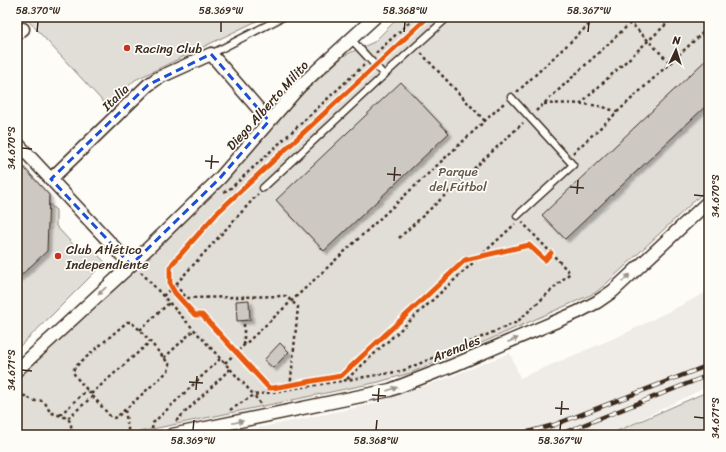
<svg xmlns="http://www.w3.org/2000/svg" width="726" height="452" font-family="Sriracha,sans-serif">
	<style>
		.built { fill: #efece7 }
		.green { fill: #e1ded7; stroke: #8e847a }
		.building { fill: #cdc8c2; stroke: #3b2a1e; filter: url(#shadow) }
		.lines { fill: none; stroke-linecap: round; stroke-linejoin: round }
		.service-casing { stroke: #3b2a1e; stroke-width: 9 }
		.minor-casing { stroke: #3b2a1e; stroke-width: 15 }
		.path { stroke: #3b2a1e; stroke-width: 2.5; stroke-dasharray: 3 3; stroke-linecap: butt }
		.service { stroke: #fdfcf7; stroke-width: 6 }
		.minor { stroke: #fdfcf7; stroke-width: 12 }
		.rail-casing { stroke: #3b2a1e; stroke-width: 4.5 }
		.rail { stroke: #fdfcf7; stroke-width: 3; stroke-dasharray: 9; stroke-linecap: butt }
		.cycleway-casing { stroke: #fdfcf7; stroke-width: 8 }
		.cycleway { stroke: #e8590c; stroke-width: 5 }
		.oneway { fill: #9c938a }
		.marked { fill: none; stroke: #1d4ed8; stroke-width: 3; stroke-dasharray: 8 5; stroke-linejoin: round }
		.ticks { fill: none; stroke: #3b2a1e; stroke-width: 1.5 }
		.poi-dot { fill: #c8321e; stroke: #fdfcf7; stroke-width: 1.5 }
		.labels { text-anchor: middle; stroke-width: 3.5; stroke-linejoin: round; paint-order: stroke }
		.poi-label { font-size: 13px; fill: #3b2a1e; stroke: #fdfcf7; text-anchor: start }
		.street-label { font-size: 13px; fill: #3b2a1e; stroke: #fdfcf7 }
		.park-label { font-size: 13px; fill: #64574c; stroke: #fdfcf7 }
		.neatline { fill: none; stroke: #3b2a1e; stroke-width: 1.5 }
		.ticks-label { font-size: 10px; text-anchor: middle; fill: #3b2a1e }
	</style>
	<defs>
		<filter id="shadow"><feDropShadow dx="3.5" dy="3.5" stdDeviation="1" flood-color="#0004"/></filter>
	</defs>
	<rect width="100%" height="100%" fill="#fdfcf7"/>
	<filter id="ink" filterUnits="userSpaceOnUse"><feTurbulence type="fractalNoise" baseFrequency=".025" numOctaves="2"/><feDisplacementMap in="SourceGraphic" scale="8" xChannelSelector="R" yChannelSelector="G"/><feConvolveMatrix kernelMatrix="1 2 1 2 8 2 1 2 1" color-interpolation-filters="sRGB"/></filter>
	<g filter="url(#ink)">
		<polygon class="built" points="709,291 709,386 608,435 223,435 369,405 445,379 510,353 520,378 624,334"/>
		<g class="green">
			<polygon points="25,17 265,17 135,80 107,106"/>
			<polygon points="399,17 709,17 709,187 607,283 595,293 470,348 410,373 379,382 124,435 17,435 17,379 224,183 299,97 345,55 374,42"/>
			<polygon points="17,160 49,195 49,204 56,210 56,226 82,254 90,247 105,262 52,315 17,349"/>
			<polygon points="709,391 709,435 608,435"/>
		</g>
		<g class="building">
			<polygon points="709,57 709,103 565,239 542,215"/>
			<polygon points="401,82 449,133 324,251 276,200"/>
			<polygon points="17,160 49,195 47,251 17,279"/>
			<polygon points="249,300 250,320 237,321 236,301"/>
			<polygon points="280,343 289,352 273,368 264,360"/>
		</g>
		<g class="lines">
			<g class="service-casing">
				<g id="service">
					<polyline points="211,54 283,17"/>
					<polyline points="384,75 448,17"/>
					<polyline points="511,97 573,165 517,216"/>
					<polyline points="263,188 384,75 351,39"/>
				</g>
			</g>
			<g class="minor-casing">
				<g id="minor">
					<polyline points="17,34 23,29"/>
					<polyline points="17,143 131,265"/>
					<polyline points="51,179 148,85 158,78 211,54 269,121"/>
					<polyline points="17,370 131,265 220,178 300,86 375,17"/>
					<polyline points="172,435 390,390 454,365 578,312 597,302 613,291 709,201"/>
				</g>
			</g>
			<g class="path">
				<polyline points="625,17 670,63"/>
				<polyline points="376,53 415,17"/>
				<polyline points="421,53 485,121"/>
				<polyline points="517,92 597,17"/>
				<path d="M544,104C562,103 581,103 599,106C605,107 611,110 617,112"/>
				<polyline points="580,104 674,17"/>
				<polyline points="536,111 637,17"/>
				<polyline points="573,153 709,27"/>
				<polyline points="224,192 231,188 364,65"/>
				<polyline points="399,238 523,123"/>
				<polyline points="141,272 254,395 402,371 517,322 570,273 522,222"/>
				<polyline points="175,285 187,298 286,296 298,307 290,389"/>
				<polyline points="163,296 175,285 258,194"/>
				<polygon points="127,322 131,322 140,330 170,365 168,371 118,416 114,418 110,416 76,377 73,372 75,367"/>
				<polyline points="140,330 169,303"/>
				<polyline points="244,345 244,322"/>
				<polyline points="164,358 194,330"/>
				<polyline points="225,363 504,103"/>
				<polyline points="347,379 515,224"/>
				<polyline points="91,394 150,342"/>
				<path d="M17,397C29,393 27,400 36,401C38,401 40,400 42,401C46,402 48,409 50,412C63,418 75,415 70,435"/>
				<polyline points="125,410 129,435"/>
				<polyline points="230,410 254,395 261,405"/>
				<polyline points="60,415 87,390"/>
				<polyline points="68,418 93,396"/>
				<polyline points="176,421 230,369"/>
				<polyline points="151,435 153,423 220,359"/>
			</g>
			<use href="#service" class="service"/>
			<use href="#minor" class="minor"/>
			<g class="rail-casing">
				<g id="rail">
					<polyline points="517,435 554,425 709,365"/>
					<polyline points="558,435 709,375"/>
				</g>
			</g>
			<use href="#rail" class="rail"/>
			<g class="cycleway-casing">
				<polyline id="cycleway" points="428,17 217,213 173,263 170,268 170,284 175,293 195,315 202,315 269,388 273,388 341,376 465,260 529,245 545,260 551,253"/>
			</g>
			<use href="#cycleway" class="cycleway"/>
		</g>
		<defs><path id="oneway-solid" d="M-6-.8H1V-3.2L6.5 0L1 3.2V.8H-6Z"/></defs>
		<g class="oneway">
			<use href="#oneway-solid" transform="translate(626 278) rotate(-43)"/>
			<use href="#oneway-solid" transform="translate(102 291) rotate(137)"/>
			<use href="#oneway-solid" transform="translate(513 340) rotate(-23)"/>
			<use href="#oneway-solid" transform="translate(392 389) rotate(-19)"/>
			<use href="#oneway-solid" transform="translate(238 422) rotate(-12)"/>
		</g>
	</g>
	<path class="marked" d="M211,54L269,121L220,178L131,265L51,179L148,85Z"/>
	<path class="ticks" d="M37,32L38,22M221,32V22M404,32L405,22M588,32L589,22M22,148L32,149M205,161L219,162M211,169L212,155M387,174L401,175M394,181L395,167M570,187L584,188M577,194L578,180M694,195L704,196M22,370L32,371M189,382L203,383M196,390L197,376M372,395L386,396M378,402L379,388M555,408L569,409M561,415L562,401M694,417L704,418M193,430L194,420M376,430L377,420M560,430L561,420"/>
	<g class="poi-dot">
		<circle cx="127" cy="48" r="4"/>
		<circle cx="58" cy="256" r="4"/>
	</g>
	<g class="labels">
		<g class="poi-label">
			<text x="135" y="53">Racing Club</text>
			<text x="66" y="254">Club Atlético<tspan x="66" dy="15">Independiente</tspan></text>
		</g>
		<g class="street-label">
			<text transform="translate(115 97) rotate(-44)" y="5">Italia</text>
			<text transform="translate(267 105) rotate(-48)" y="5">Diego Alberto Milito</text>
			<text transform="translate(456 348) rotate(-22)" y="5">Arenales</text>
		</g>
		<g class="park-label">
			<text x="458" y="176">Parque<tspan x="458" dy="15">del Fútbol</tspan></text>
		</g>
	</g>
	<rect width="726" height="452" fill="none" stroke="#fdfcf7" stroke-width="44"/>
	<g transform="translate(676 50) rotate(4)" stroke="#fdfcf7" stroke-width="3" paint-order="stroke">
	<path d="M0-3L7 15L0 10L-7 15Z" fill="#3b2a1e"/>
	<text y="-6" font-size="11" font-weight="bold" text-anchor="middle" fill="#3b2a1e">N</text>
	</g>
	<rect x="22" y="22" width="682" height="408" class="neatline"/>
	<g class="ticks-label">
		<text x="38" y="14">58.370°W</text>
		<text x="221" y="14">58.369°W</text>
		<text x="405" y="14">58.368°W</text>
		<text x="589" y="14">58.367°W</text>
		<text transform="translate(11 148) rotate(-90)" y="4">34.670°S</text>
		<text transform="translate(715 196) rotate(-90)" y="4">34.670°S</text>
		<text transform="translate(11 370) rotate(-90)" y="4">34.671°S</text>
		<text transform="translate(715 418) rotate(-90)" y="4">34.671°S</text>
		<text x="193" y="444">58.369°W</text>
		<text x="376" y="444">58.368°W</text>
		<text x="560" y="444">58.367°W</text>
	</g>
</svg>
